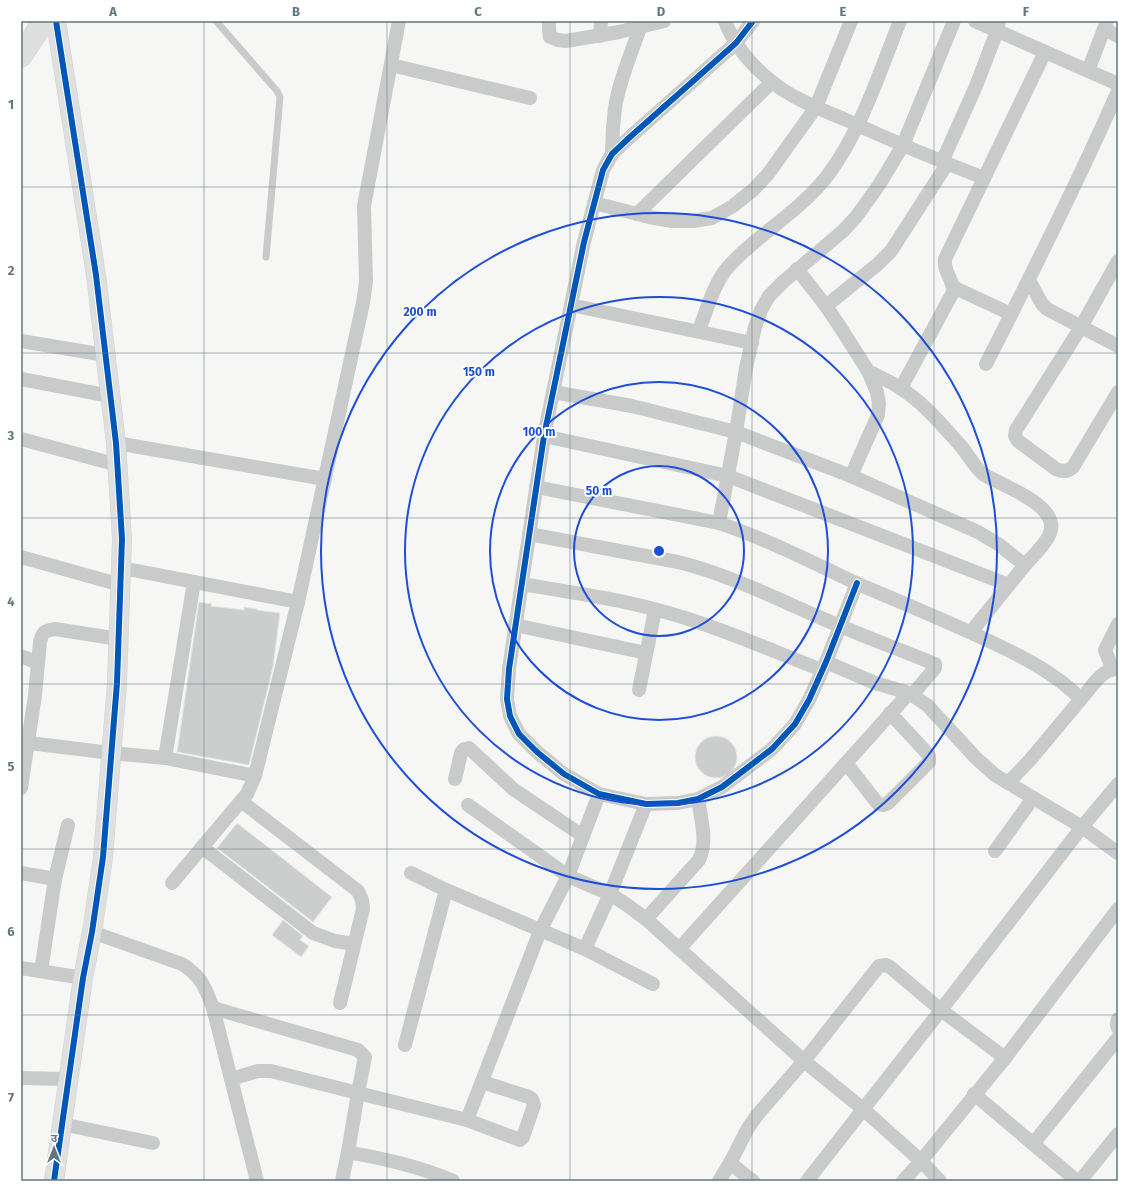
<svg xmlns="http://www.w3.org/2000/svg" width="1139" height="1202" font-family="'Fira Sans','Noto Sans Devanagari',sans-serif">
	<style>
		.building { fill: #cccece; stroke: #e6e6e5 }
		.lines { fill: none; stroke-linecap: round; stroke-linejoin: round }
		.secondary-casing { stroke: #d2d3d3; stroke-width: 20 }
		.highway-casing { stroke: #d2d3d3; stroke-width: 23 }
		.lane { stroke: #c9cbcb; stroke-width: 7 }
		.street { stroke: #c9cbcb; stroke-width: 14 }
		.secondary { stroke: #dedfdf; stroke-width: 19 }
		.highway { stroke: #dedfdf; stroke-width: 22 }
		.cycleway-casing { stroke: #fff; stroke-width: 8 }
		.cycleway { stroke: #0057b8; stroke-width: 6 }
		.grid { fill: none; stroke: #63767f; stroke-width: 1; stroke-opacity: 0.55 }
		.ring { fill: none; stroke: #1d4ed8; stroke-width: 2 }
		.centre { fill: #1d4ed8; stroke: #fff; stroke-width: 2 }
		.ring-label { font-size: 12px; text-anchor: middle; font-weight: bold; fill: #1d4ed8; stroke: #fff; stroke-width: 4; stroke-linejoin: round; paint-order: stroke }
		.neatline { fill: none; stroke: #63767f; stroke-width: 1.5 }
		.grid-label { font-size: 13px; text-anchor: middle; font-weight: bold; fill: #63767f }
	</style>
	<rect width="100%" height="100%" fill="#f6f6f5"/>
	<g class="building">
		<polygon points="199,602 212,604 211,606 244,610 244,607 257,609 257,610 280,613 273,667 249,765 177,752"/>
		<circle cx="716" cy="757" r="21"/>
		<polygon points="237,823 332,897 313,922 217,848"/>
		<polygon points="283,920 303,936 300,940 309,946 301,957 272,935"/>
	</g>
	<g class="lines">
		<g class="secondary-casing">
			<polyline id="secondary" points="54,1181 83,978 92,932 103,857 117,683 122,539 116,443 96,275 56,21"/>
		</g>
		<g class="highway-casing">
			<polyline id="highway" points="21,56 44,21"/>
		</g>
		<polyline class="lane" points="216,21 277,91 280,97 266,257"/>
		<g class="street">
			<polyline points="549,21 549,30 550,37 558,40 566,41 619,32 664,21"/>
			<path d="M725,21C733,44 752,66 771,81C791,98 820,109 844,119C890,140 937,160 984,178"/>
			<polyline points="753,21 736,43 630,137 612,154 603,170 584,242 544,436 509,669 507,699 510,716 519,734 537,752 564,774 599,794 646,804 678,803 698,799 722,787 772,749 795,724 809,700 826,662 857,583"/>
			<polyline points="975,21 1118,84"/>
			<polyline points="1104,29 1118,36"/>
			<polyline points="600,36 601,21"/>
			<polyline points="391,65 530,98"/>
			<polyline points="1088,71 1107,21"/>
			<path d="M612,154C612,139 613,123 615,108C619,81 631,54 640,28"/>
			<polyline points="942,162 976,86 997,31 999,21"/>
			<polyline points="594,203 649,217 672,221 693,221 712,218 733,206 753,190 768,174 816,107 851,21"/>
			<polyline points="637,214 772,82"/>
			<path d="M1118,261L1081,327L1016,430L1015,436L1018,441L1056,469C1063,472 1067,472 1073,467L1118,392"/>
			<polyline points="797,269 826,306 842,330 868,371 877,392 879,403 878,415 851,476"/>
			<polyline points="1029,280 1042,304 1047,309 1118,346"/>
			<polyline points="953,287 1011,314"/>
			<polyline points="571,305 752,343"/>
			<polyline points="826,306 878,264 891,251 947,164"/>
			<path d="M699,331C706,311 712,290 724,272C733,260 745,250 757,240C781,220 809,200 828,175C862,129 879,73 900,21"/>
			<polyline points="21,341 105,355"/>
			<path d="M986,364C1032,274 1077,184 1118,91"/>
			<polyline points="21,379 110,396"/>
			<path d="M901,388L953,292C954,280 943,272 945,259L1045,52"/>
			<path d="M553,392L632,406L736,432L851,476L978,532L998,544L1025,565C1032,557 1047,543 1050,533C1061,505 1000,485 983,474C973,465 968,454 960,445C942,425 923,402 900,388C890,381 879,377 868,371"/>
			<polyline points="544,436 728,476 1009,585"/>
			<polyline points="21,439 118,465"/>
			<polyline points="116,443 325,479"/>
			<path d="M536,487L719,523C751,534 783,548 814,563C829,570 843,577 858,584C901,602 944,620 987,640C1021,656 1054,672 1081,699L1030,760L1008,783"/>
			<polyline points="719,523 736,432 746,368 755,327 761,310 769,296 783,282 843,231 856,217 879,185 903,145 954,21"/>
			<path d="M529,534L678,562C727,574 773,597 819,617C857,634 896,648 935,664V668L912,695"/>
			<polyline points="21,557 121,585"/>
			<polyline points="122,568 298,602"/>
			<path d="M522,584C570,592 618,599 665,612C719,627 770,650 822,670"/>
			<polyline points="515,625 646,653"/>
			<polyline points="971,632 1025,565"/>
			<polyline points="21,656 38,663"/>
			<polyline points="826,662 875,683 909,693 927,705 976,758 995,775 1082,827 1118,853"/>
			<polyline points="1112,668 1105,650 1118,624"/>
			<polyline points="639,690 655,610"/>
			<path d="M1081,699C1091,688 1102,668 1118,669"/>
			<polyline points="21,742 111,753 165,758 255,776 298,602 363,303 366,282 364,206 399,21"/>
			<polyline points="165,758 194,582"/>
			<polyline points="846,763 878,804 884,805 888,803 929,762 929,756 926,752 890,713"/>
			<polyline points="455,779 461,753 464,749 469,748 513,789 583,836"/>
			<path d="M21,788L35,695L40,642C43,631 44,631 55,629L119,639"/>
			<polyline points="241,801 358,891 362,900 363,909 340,1003"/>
			<polyline points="646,804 610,894 627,905 646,919 804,1061 863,1109 921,1161 940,1181"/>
			<polyline points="468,805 568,876 610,894 585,949"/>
			<polyline points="202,847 313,933 335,941 354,944"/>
			<polyline points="995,851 1033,798"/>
			<polyline points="21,873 55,879 41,971"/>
			<polyline points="411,873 446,890 585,949 653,984"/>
			<polyline points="55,879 68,825"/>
			<polyline points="172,883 241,801 247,794 255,776"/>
			<path d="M646,919L699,860C708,842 701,819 698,799"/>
			<path d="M92,932L182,964C202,977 205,987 213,1008L257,1181"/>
			<polyline points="679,949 909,693"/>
			<polyline points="21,968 83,978"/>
			<polyline points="213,1008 358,1050 365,1057 358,1093 467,1120 520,1140 523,1137 534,1105 532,1099 529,1097 482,1082"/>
			<polyline points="1118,1019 1117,1025 1118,1028"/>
			<polyline points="405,1045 446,890"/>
			<polyline points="21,1078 68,1079"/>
			<polyline points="231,1079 258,1071 271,1071 358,1093 348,1152"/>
			<polyline points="974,1094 1077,1181"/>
			<polyline points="467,1120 540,931 568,876 599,794"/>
			<polyline points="62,1124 153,1143"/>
			<polyline points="1033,1144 1118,1038"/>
			<path d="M342,1181L348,1152C384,1159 419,1166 453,1181"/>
			<polyline points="719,1181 730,1163"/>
			<polyline points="753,1181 730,1163 748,1128 758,1114 804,1061 879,966 886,965 890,967 941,1010 1005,1058"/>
			<polyline points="807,1181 941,1010 1082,827 1118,784"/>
			<polyline points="903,1181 921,1161 1005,1058 1118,909"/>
			<polyline points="1080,1181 1118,1134"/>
		</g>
		<use href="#secondary" class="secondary"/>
		<use href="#highway" class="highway"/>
		<g class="cycleway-casing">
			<g id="cycleway">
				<polyline points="753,21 736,43 630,137 612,154 603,170 584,242 544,436 509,669 507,699 510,716 519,734 537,752 564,774 599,794 646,804 678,803 698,799 722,787 772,749 795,724 809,700 826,662 857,583"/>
				<polyline points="54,1181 83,978 92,932 103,857 117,683 122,539 116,443 96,275 56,21"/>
			</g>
		</g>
		<use href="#cycleway" class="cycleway"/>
	</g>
	<path class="grid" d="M204,21V1181M387,21V1181M570,21V1181M752,21V1181M934,21V1181M21,187H1118M21,353H1118M21,518H1118M21,684H1118M21,849H1118M21,1015H1118"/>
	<g class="ring">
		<circle cx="659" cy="551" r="85"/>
		<circle cx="659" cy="551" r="169"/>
		<circle cx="659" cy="551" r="254"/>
		<circle cx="659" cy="551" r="338"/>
	</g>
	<circle cx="659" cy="551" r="6" class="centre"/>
	<g class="ring-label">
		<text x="420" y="316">200 m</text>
		<text x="479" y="376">150 m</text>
		<text x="539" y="436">100 m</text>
		<text x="599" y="495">50 m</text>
	</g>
	<rect width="1139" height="1202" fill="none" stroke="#ffffff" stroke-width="44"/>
	<g transform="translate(54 1148)" stroke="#ffffff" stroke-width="3" paint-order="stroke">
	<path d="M0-3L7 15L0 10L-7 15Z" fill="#63767f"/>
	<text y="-6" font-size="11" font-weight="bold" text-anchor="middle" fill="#63767f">उ</text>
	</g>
	<rect x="22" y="22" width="1095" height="1158" class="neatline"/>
	<g class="grid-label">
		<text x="113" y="16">A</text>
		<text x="296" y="16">B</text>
		<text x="478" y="16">C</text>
		<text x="661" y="16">D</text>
		<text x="843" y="16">E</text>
		<text x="1026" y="16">F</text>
		<text x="11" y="109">1</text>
		<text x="11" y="275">2</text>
		<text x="11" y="440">3</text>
		<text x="11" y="606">4</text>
		<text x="11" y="771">5</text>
		<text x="11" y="936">6</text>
		<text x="11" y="1102">7</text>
	</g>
</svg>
